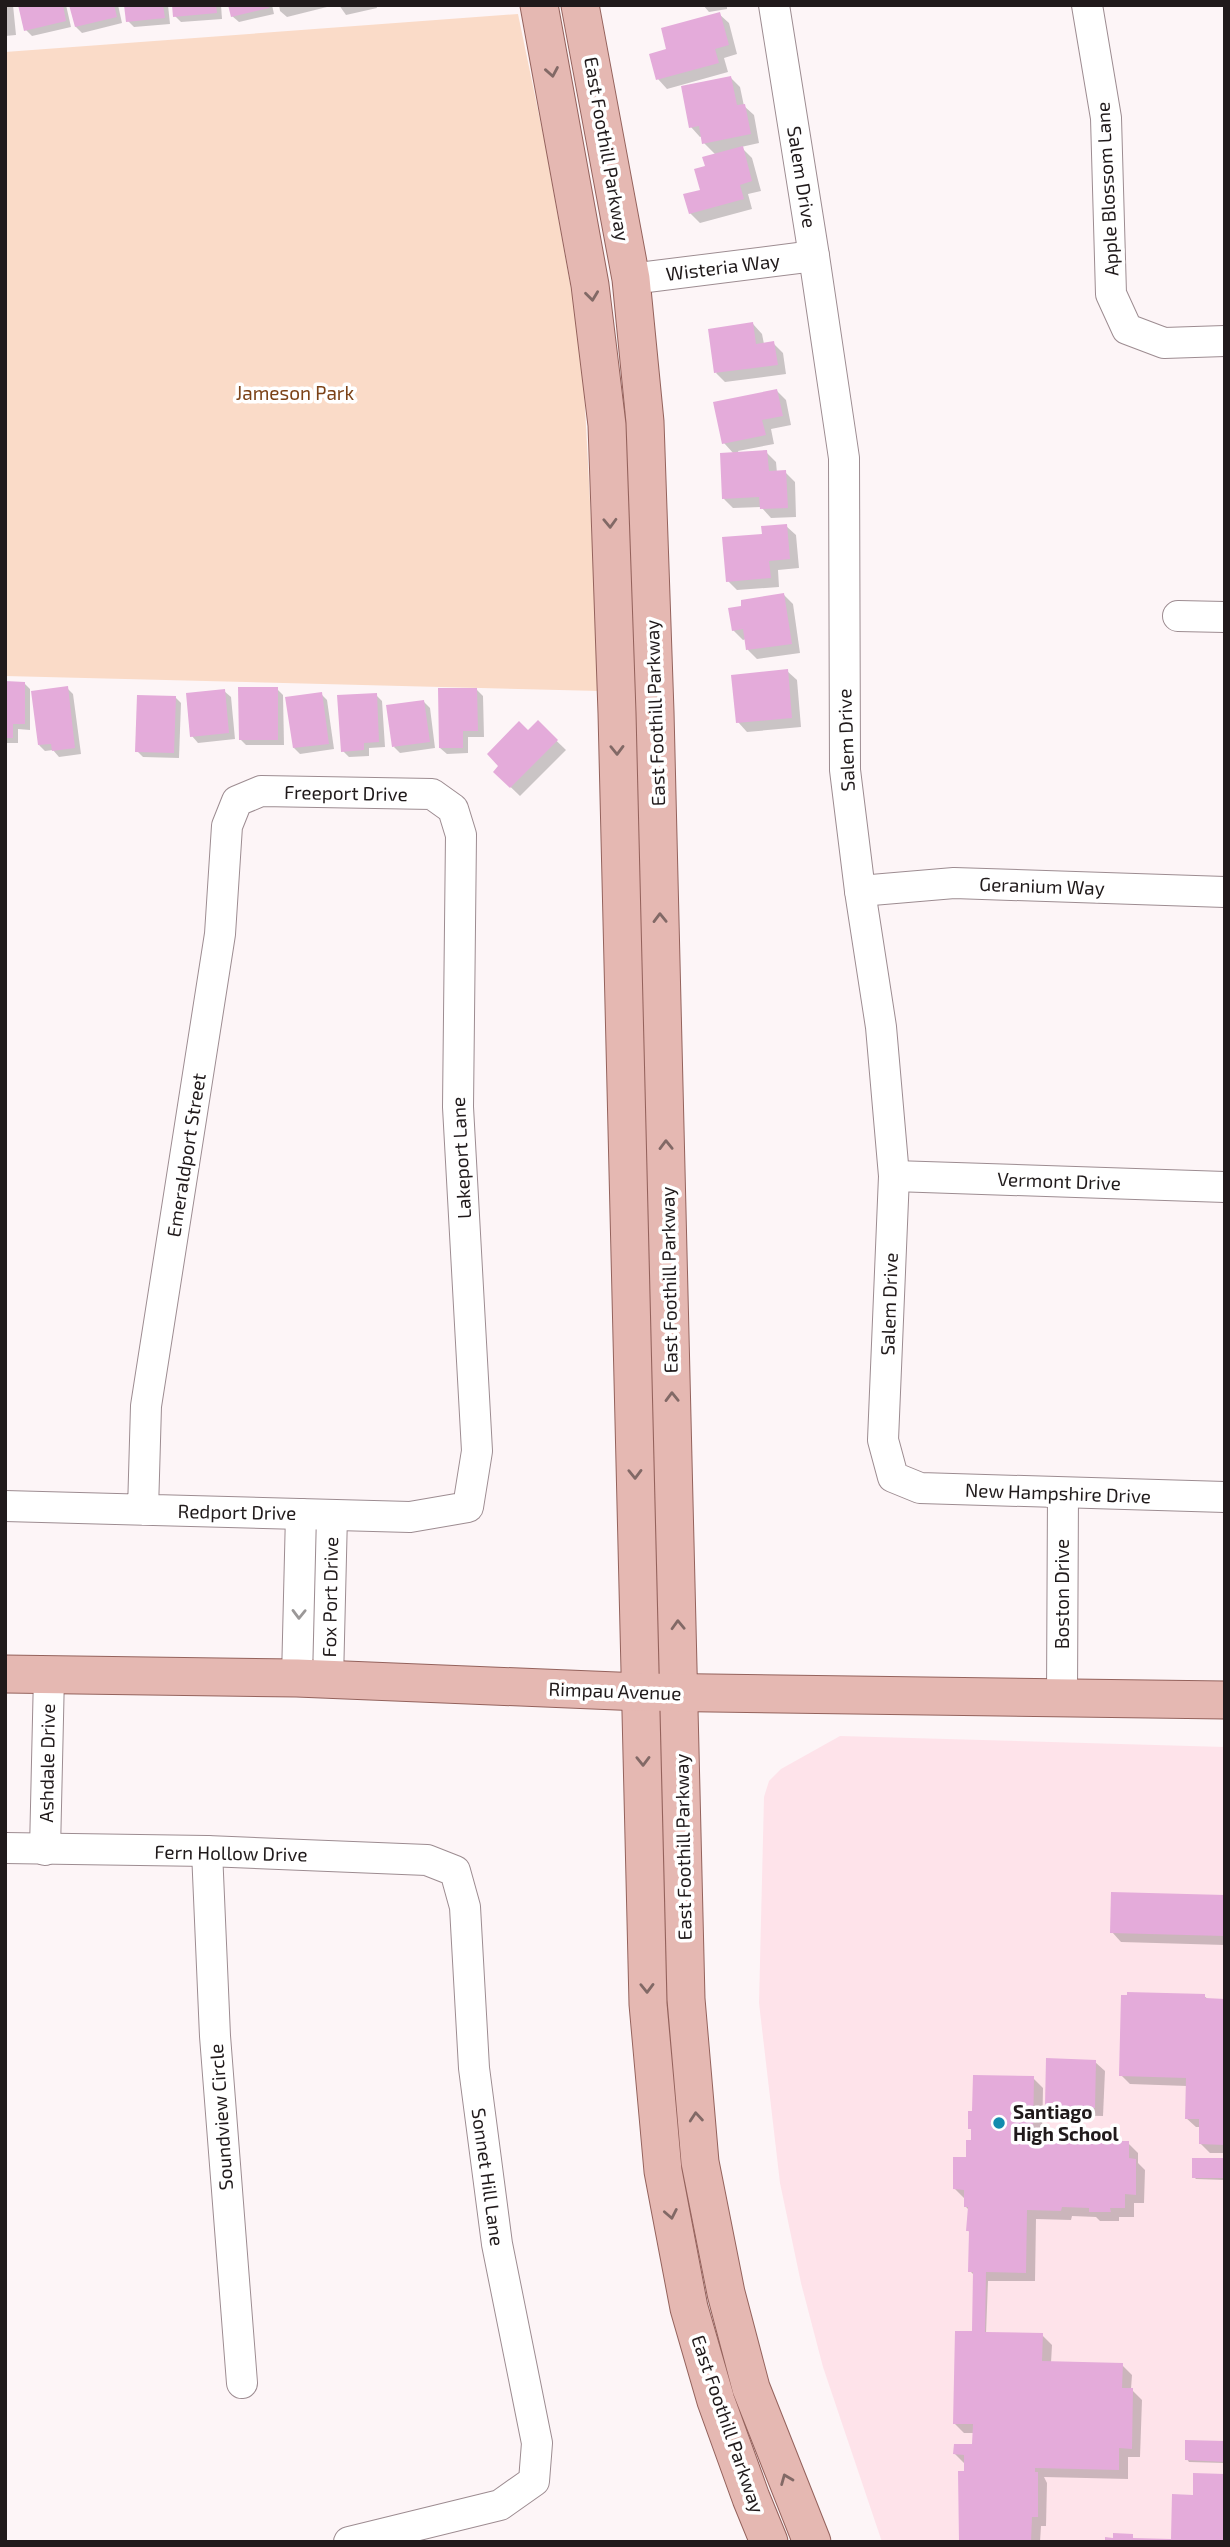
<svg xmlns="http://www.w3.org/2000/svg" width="1230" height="2547" font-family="'Exo 2',sans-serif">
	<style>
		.built { fill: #fee3ea }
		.green { fill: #fadbc8 }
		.shadow { fill: #0003 }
		.building { fill: #e4abda }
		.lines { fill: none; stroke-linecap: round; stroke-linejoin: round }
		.minor-casing { stroke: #9d8c91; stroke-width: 32 }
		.major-casing { stroke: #94625c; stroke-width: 39 }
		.minor { stroke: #fff; stroke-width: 30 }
		.major { stroke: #e5b8b2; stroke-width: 37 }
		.oneway { stroke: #826966 }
		.oneway2 { stroke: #9b9898 }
		.poi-dot { fill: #138bae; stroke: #fff; stroke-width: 2.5 }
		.labels { text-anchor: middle; stroke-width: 7; stroke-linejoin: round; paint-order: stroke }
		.street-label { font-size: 19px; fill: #201a1b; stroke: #fff }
		.park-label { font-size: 19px; fill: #7b4217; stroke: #fff }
		.poi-label { font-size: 19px; font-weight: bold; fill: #201a1b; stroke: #fff; text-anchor: start }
	</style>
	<rect width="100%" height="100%" fill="#fdf5f7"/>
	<polygon class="built" points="840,1736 1225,1747 1225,2542 882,2542 823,2367 801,2283 780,2183 759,2003 764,1797 769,1781 781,1769"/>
	<polygon class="green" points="518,14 544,139 582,350 600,691 5,676 5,52"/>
	<g class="shadow">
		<polygon points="5,5 13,5 16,35 5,36"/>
		<polygon points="20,5 66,5 71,27 32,36 26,30"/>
		<polygon points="71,5 118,5 122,23 82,33 76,27"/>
		<polygon points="126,5 168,5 170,24 134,27 128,21"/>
		<polygon points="174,5 221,5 222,19 181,22 175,16"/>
		<polygon points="230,5 272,5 274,14 239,22 232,16"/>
		<polygon points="279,5 326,5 327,7 287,17 280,11"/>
		<polygon points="339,5 376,5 377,8 346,15"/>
		<polygon points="703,5 727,5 727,9 709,12"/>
		<polygon points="719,14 729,23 737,54 724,58 728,72 667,89 658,79 669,51"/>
		<polygon points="731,78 740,87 744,106 754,115 759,143 741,147 752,158 761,191 748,194 752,209 700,223 690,213 702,191 707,167 716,155 704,143 703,136 700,137 691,127"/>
		<polygon points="753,324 762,334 764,344 773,343 783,353 786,374 725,382 716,373"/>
		<polygon points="776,390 786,400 791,425 771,429 774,444 738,451 739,454 766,452 776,462 777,473 785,472 795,482 796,517 771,518 761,507 733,508 724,499 734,454 724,443"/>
		<polygon points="786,526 796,535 799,568 778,570 779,587 737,590 728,581 764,535"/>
		<polygon points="784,595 793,604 800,653 757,659 748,650 746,639 743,640 733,630"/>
		<polygon points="787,671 797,680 801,727 747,732 738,722"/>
		<polygon points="5,683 24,683 30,689 30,730 18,729 18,743 5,743"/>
		<polygon points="67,688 73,694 81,754 59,757 53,750 45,751 39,745"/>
		<polygon points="277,689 283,695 284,745 246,745 240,739"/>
		<polygon points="477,690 483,696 484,737 468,737 468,753 447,754 440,748"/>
		<polygon points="224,691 231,697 235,739 198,743 192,736"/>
		<polygon points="321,694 327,700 334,749 300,754 294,748"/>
		<polygon points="376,695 382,701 385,747 369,748 369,756 349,757 343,751"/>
		<polygon points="175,697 181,703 179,758 143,757 137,751"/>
		<polygon points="424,702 430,708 435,748 400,753 394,747"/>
		<polygon points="538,723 566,750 520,796 495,772"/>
		<polygon points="1225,1897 1225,1945 1121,1942 1112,1932"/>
		<polygon points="1204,1996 1209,2000 1225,2000 1225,2153 1210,2153 1200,2143 1201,2127 1196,2127 1186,2118 1187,2086 1130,2084 1121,2075"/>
		<polygon points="1095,2062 1105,2071 1103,2116 1057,2115 1047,2106"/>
		<polygon points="1033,2078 1043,2088 1042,2137 1067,2137 1074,2144 1087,2144 1116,2138 1121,2143 1128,2143 1138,2153 1138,2163 1145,2170 1144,2203 1134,2203 1134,2217 1119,2217 1119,2221 1100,2221 1096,2217 1072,2216 1071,2220 1036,2219 1035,2281 988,2281 986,2334 1042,2335 1052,2345 1051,2363 1122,2365 1132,2375 1131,2389 1142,2400 1140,2457 1128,2457 1128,2479 1044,2477 1047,2483 1046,2526 1041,2526 1040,2542 961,2542 965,2464 955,2454 974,2446 974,2433 964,2433 954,2423 976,2334 975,2276 970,2271 971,2233 967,2230 970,2211 966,2207 964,2198 955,2189 973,2142 973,2132 970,2128"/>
		<polygon points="1225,2160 1225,2180 1196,2179 1194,2177"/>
		<polygon points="1225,2443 1225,2463 1189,2462 1187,2459"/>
	</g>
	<g class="building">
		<polygon points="18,5 63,5 66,21 24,31"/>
		<polygon points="69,5 114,5 117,17 75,27"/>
		<polygon points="124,5 163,5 165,18 126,22"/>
		<polygon points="172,5 216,5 217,13 173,17"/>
		<polygon points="228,5 268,5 269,8 231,17"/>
		<polygon points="720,12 729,45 715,49 719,63 656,80 649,54 666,49 661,28"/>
		<polygon points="731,76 737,105 745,104 751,134 702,144 699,126 689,128 681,86"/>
		<polygon points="743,146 752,181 740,185 744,199 689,214 683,194 700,190 694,169 705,166 702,157"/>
		<polygon points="753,322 756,344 774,341 778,365 714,373 708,329"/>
		<polygon points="777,389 783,416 762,420 766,435 722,444 713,402"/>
		<polygon points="767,450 769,471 786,470 788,508 760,509 759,497 722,499 720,453"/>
		<polygon points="787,524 790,559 769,561 771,578 726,582 722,537 762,534 761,526"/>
		<polygon points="784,593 792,644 746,650 743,629 732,631 728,608 741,606 741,600"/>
		<polygon points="788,669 792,718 736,723 731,675"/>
		<polygon points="5,681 25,682 25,724 13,724 13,738 5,738"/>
		<polygon points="68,686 75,748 52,751 51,744 38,745 31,691"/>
		<polygon points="238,687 278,687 278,740 239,740"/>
		<polygon points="438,688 477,688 478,731 463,731 463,748 439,748"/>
		<polygon points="225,689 229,733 190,737 186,693"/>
		<polygon points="322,692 329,744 293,748 285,697"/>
		<polygon points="377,693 379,742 364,743 364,750 341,752 337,695"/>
		<polygon points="137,695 176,696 174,753 135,752"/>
		<polygon points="424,700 430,742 392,747 386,705"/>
		<polygon points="538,720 558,740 510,788 493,772 498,766 487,754 519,721 528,730"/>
		<polygon points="1111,1892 1225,1895 1225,1936 1110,1933"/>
		<polygon points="1127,1992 1205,1994 1205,1998 1225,1999 1225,2145 1199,2144 1199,2119 1185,2119 1186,2078 1119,2076 1121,1995 1127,1995"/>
		<polygon points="1046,2058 1096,2060 1095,2108 1045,2106"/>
		<polygon points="973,2075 1034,2076 1033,2135 1068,2135 1068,2142 1086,2142 1086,2136 1117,2136 1117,2141 1129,2141 1129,2158 1136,2159 1136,2195 1125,2194 1125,2208 1110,2208 1111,2212 1089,2212 1089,2208 1062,2207 1061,2211 1027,2210 1026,2273 986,2272 985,2332 1043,2333 1042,2361 1123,2363 1122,2388 1133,2388 1132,2449 1119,2448 1119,2470 1035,2468 1035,2472 1038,2472 1038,2517 1032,2517 1031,2542 959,2542 958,2471 964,2471 964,2455 953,2454 954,2444 972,2444 973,2424 953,2424 955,2331 972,2331 973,2272 968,2272 969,2231 966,2231 968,2207 964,2207 964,2190 953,2189 953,2157 966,2157 966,2140 971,2140 971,2129 968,2129 968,2111 972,2111"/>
		<rect x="1192" y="2158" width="33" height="20"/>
		<polygon points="1185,2440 1225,2441 1225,2462 1185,2460"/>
		<polygon points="1193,2473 1225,2474 1225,2542 1105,2542 1105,2537 1113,2538 1113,2533 1133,2534 1133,2538 1171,2539 1172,2494 1193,2495"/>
	</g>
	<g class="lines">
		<g class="minor-casing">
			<g id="minor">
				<polyline points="774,5 814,256 844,458 845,770 860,891 881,1027 894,1176 883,1440 893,1477 920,1488 1225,1497"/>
				<polyline points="1087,5 1106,118 1111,294 1127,329 1164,343 1225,341"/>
				<polyline points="631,279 814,256"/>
				<polyline points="1178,616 1225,617"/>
				<polyline points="860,891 954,883 1225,892"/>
				<polyline points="894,1176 1225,1187"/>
				<polyline points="5,1506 410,1517 468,1507 477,1451 458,1107 461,835 453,809 432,794 261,791 237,801 227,826 220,934 146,1406 143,1510"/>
				<polyline points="297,1678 301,1514"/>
				<polyline points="328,1680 332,1515"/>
				<polyline points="1062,1696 1063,1493"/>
				<polyline points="5,1848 207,1851 427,1860 455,1871 465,1907 474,2068 497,2244 537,2443 534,2481 500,2505 349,2542"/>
				<polyline points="45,1850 49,1675"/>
				<polyline points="207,1851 215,2036 242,2383"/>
			</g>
		</g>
		<g class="major-casing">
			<g id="major">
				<polyline points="539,5 590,285 607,425 617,713 648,2004 663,2171 689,2308 716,2401 751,2498 769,2542"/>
				<polyline points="580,5 631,279 645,422 655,712 686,1999 700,2162 726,2293 751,2388 812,2542"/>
				<polyline points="5,1674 297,1678 641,1692 1225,1700"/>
			</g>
		</g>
		<use href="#minor" class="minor"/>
		<use href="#major" class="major"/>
	</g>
	<defs><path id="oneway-chevron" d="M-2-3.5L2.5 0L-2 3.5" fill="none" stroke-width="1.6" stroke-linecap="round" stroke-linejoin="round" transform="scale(1.75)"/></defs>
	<g class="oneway">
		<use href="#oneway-chevron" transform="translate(552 72) rotate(80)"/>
		<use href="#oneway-chevron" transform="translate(592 296) rotate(83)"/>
		<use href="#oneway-chevron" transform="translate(610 523) rotate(88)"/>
		<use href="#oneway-chevron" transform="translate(617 750) rotate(89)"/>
		<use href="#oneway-chevron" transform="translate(660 918) rotate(-91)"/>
		<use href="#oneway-chevron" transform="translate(666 1145) rotate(-91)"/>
		<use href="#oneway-chevron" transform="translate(672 1397) rotate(-91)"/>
		<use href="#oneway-chevron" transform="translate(635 1474) rotate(89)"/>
		<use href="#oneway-chevron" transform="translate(678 1625) rotate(-92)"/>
		<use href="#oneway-chevron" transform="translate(643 1761) rotate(89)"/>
		<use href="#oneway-chevron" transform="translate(647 1988) rotate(89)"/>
		<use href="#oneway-chevron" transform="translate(696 2117) rotate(-95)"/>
		<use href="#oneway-chevron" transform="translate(671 2214) rotate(79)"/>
		<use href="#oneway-chevron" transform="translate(786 2479) rotate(-112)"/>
	</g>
	<use class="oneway2" href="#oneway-chevron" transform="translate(299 1614) rotate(91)"/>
	<circle class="poi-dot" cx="999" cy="2123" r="7"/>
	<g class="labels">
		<g class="street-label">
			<text transform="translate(607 149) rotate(80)" y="7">East Foothill Parkway</text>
			<text transform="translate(802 177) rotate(81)" y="7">Salem Drive</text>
			<text transform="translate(1107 189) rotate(-93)" y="7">Apple Blossom Lane</text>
			<text transform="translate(723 267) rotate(-7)" y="7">Wisteria Way</text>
			<text transform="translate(655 713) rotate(-92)" y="7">East Foothill Parkway</text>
			<text transform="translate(846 740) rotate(-92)" y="7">Salem Drive</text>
			<text transform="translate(346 793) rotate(1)" y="7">Freeport Drive</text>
			<text transform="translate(1042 886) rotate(2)" y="7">Geranium Way</text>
			<text transform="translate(186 1155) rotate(-81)" y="7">Emeraldport Street</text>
			<text transform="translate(461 1158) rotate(-93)" y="7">Lakeport Lane</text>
			<text transform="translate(1059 1181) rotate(2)" y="7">Vermont Drive</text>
			<text transform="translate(669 1280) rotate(-91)" y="7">East Foothill Parkway</text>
			<text transform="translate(889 1304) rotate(-88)" y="7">Salem Drive</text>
			<text transform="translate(1058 1493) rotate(2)" y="7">New Hampshire Drive</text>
			<text transform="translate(237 1512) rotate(1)" y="7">Redport Drive</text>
			<text transform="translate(1062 1594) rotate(-90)" y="7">Boston Drive</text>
			<text transform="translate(330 1597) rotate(-89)" y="7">Fox Port Drive</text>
			<text transform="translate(615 1691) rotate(2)" y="7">Rimpau Avenue</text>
			<text transform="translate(47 1763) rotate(-89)" y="7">Ashdale Drive</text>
			<text transform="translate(683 1847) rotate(-91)" y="7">East Foothill Parkway</text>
			<text transform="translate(231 1853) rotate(1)" y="7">Fern Hollow Drive</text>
			<text transform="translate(221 2117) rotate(-94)" y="7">Soundview Circle</text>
			<text transform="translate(488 2177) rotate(82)" y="7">Sonnet Hill Lane</text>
			<text transform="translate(728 2424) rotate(71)" y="7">East Foothill Parkway</text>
		</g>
		<g class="park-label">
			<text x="295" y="400">Jameson Park</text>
		</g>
		<g class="poi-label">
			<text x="1013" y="2119">Santiago<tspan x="1013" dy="22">High School</tspan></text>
		</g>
	</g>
	<rect width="1230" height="2547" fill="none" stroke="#201a1b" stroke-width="14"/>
</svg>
